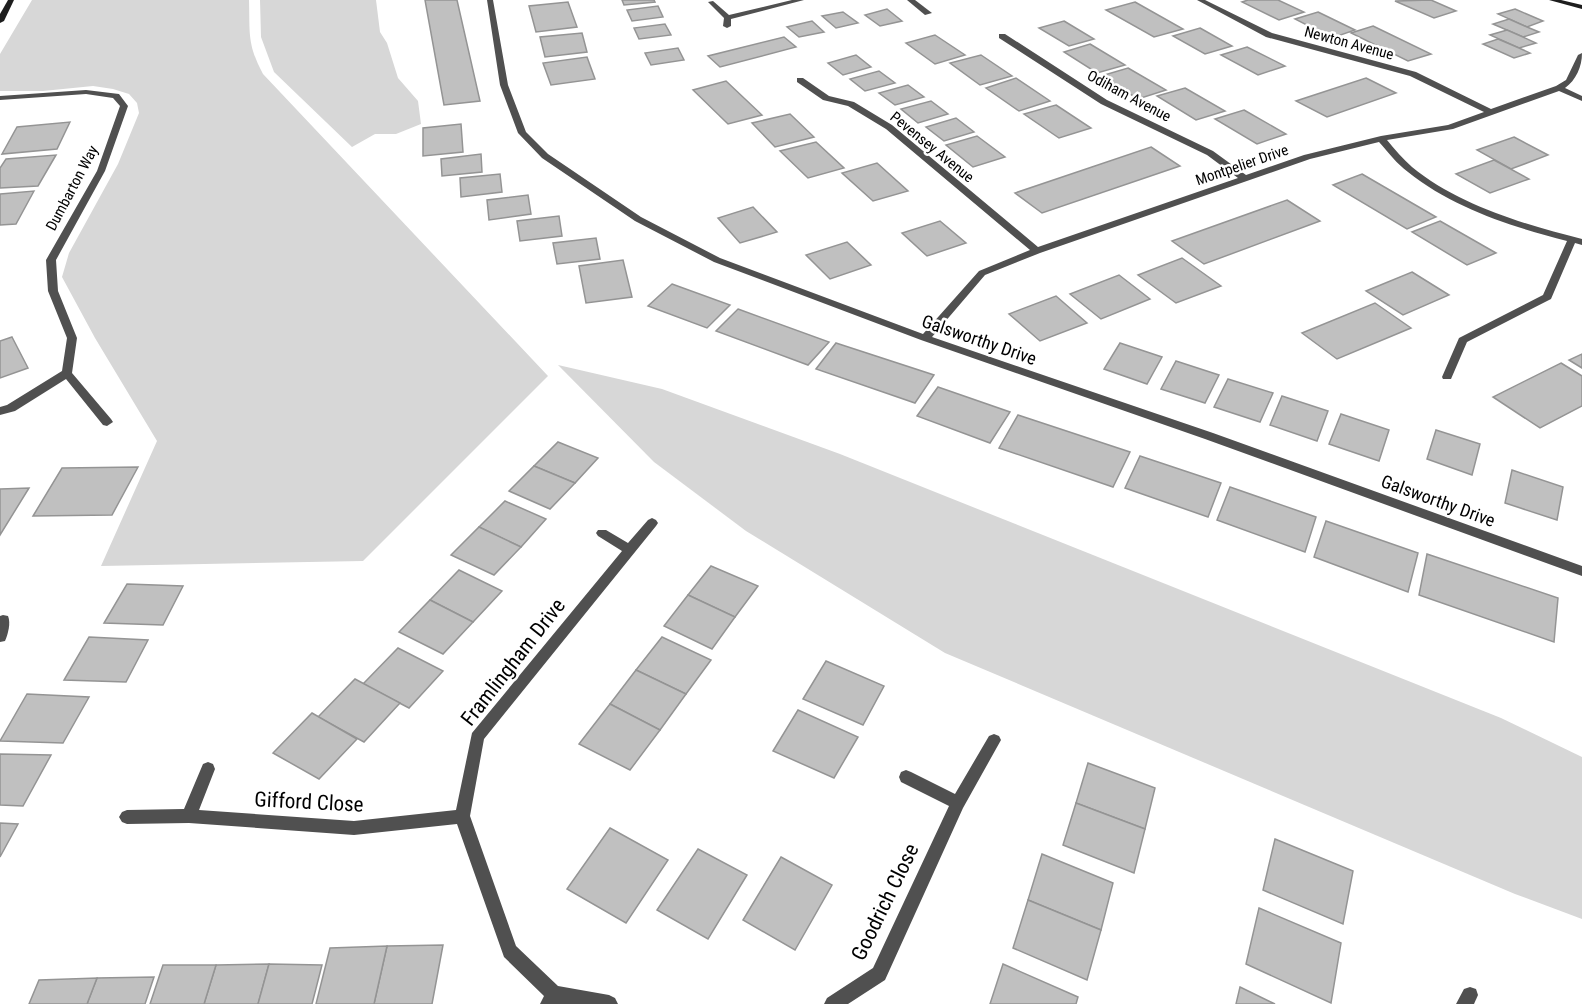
<svg xmlns="http://www.w3.org/2000/svg" width="1582" height="1004" font-family="'Roboto Condensed',sans-serif">
	<style>
		.green { fill: #d7d7d7 }
		.building { fill: #c0c0c0; stroke: #949494; stroke-width: 1.5 }
		.lines { fill: none; stroke-linecap: round; stroke-linejoin: round }
		.street { fill: #505050; fill-rule: evenodd }
		.secondary { fill: #1d1d1d; fill-rule: evenodd }
		.labels { text-anchor: middle; stroke-width: 5; stroke-linejoin: round; paint-order: stroke }
		.far-street-label { font-size: 15px; fill: #000; stroke: #fff }
		.street-label { font-size: 18px; fill: #000; stroke: #fff }
		.near-street-label { font-size: 21px; fill: #000; stroke: #fff }
	</style>
	<rect width="100%" height="100%" fill="#fff"/>
	<g class="green">
		<path d="M32,0H249C250,33 247,44 263,74L548,376L363,561L101,566L157,441L95,338L62,277L69,253L118,164L139,113L137,103L129,94L113,89L93,86L43,91H0V54Z"/>
		<polygon points="260,0 376,0 380,32 387,43 398,78 418,101 421,124 396,134 375,134 352,147 274,72 261,37"/>
		<polygon points="558,365 662,389 840,454 1501,718 1582,757 1582,919 1515,894 945,653 746,531 654,462"/>
	</g>
	<g class="building">
		<polygon points="425,0 457,0 480,101 444,105"/>
		<polygon points="622,0 654,0 655,2 624,5"/>
		<polygon points="1248,0 1278,0 1304,12 1279,20 1242,2"/>
		<polygon points="1431,0 1456,11 1434,18 1395,1"/>
		<polygon points="568,2 577,27 536,32 529,6"/>
		<polygon points="1135,2 1183,29 1154,37 1106,10"/>
		<polygon points="658,6 663,17 632,21 627,10"/>
		<polygon points="887,9 902,21 880,26 865,15"/>
		<polygon points="1515,9 1543,21 1527,27 1498,14"/>
		<polygon points="843,12 858,23 836,28 822,16"/>
		<polygon points="1318,12 1355,30 1332,38 1295,19"/>
		<polygon points="1509,19 1527,27 1539,32 1523,37 1493,24"/>
		<polygon points="812,21 824,32 799,37 787,27"/>
		<polygon points="1064,21 1094,39 1069,46 1039,28"/>
		<polygon points="665,24 671,35 639,39 634,28"/>
		<polygon points="1373,26 1431,54 1408,61 1351,33"/>
		<polygon points="1200,28 1232,46 1205,54 1173,36"/>
		<polygon points="1507,30 1523,37 1536,43 1519,48 1490,35"/>
		<polygon points="582,33 587,52 545,57 540,37"/>
		<polygon points="935,35 965,55 935,64 906,43"/>
		<polygon points="784,37 796,47 720,67 708,56"/>
		<polygon points="1498,39 1519,48 1530,53 1514,58 1483,44"/>
		<polygon points="1090,44 1125,65 1097,73 1064,52"/>
		<polygon points="1247,47 1285,66 1258,75 1221,55"/>
		<polygon points="678,48 684,60 651,65 645,53"/>
		<polygon points="856,55 871,67 843,75 828,63"/>
		<polygon points="981,55 1012,76 980,85 950,63"/>
		<polygon points="587,57 595,79 551,85 543,63"/>
		<polygon points="1128,68 1166,90 1138,99 1101,76"/>
		<polygon points="879,71 895,83 865,91 850,79"/>
		<polygon points="1016,78 1050,101 1019,111 986,88"/>
		<polygon points="1366,78 1396,93 1327,117 1296,101"/>
		<polygon points="726,81 762,115 728,124 693,90"/>
		<polygon points="908,85 924,97 895,105 879,93"/>
		<polygon points="1185,88 1225,111 1196,120 1157,96"/>
		<polygon points="931,101 948,114 918,123 901,109"/>
		<polygon points="1056,105 1091,128 1059,138 1024,114"/>
		<polygon points="1244,110 1286,134 1257,144 1215,119"/>
		<polygon points="790,114 814,137 775,147 752,123"/>
		<polygon points="956,118 974,132 944,141 926,127"/>
		<polygon points="70,122 57,149 2,154 17,127"/>
		<polygon points="461,124 463,152 423,156 423,128"/>
		<polygon points="977,136 1005,157 973,167 946,145"/>
		<polygon points="1514,137 1548,155 1511,169 1477,150"/>
		<polygon points="816,142 844,168 808,178 780,151"/>
		<polygon points="1151,147 1180,166 1042,213 1015,193"/>
		<polygon points="481,154 482,172 442,176 441,159"/>
		<polygon points="56,155 38,186 0,188 0,168 6,159"/>
		<polygon points="1494,160 1529,179 1490,193 1456,174"/>
		<polygon points="877,163 908,191 873,201 842,173"/>
		<polygon points="500,174 502,192 461,197 460,178"/>
		<polygon points="1362,174 1436,217 1407,229 1333,185"/>
		<polygon points="34,191 16,224 0,225 0,194"/>
		<polygon points="528,195 531,214 489,220 487,200"/>
		<polygon points="1287,200 1320,221 1204,264 1172,241"/>
		<polygon points="753,207 777,232 740,243 718,218"/>
		<polygon points="559,216 562,236 520,241 517,221"/>
		<polygon points="940,221 966,243 927,256 902,233"/>
		<polygon points="1440,221 1496,253 1467,265 1412,232"/>
		<polygon points="596,238 600,259 557,264 553,243"/>
		<polygon points="847,242 871,265 830,279 806,255"/>
		<polygon points="1182,258 1221,286 1176,303 1138,275"/>
		<polygon points="623,260 632,297 586,303 579,266"/>
		<polygon points="1412,272 1449,295 1403,315 1366,291"/>
		<polygon points="1119,275 1150,299 1101,319 1070,294"/>
		<polygon points="672,284 730,305 707,328 648,306"/>
		<polygon points="1056,296 1087,323 1040,341 1009,314"/>
		<polygon points="1375,303 1411,328 1337,359 1302,333"/>
		<polygon points="738,309 829,342 808,365 716,331"/>
		<polygon points="12,337 28,368 0,378 0,341"/>
		<polygon points="836,343 934,375 915,403 816,369"/>
		<polygon points="1120,343 1162,357 1147,384 1104,369"/>
		<polygon points="1582,354 1582,368 1569,360"/>
		<polygon points="1176,361 1219,375 1205,403 1161,389"/>
		<polygon points="1561,363 1582,376 1582,406 1540,428 1493,397"/>
		<polygon points="1228,379 1273,393 1260,422 1214,407"/>
		<polygon points="938,387 1010,412 990,443 917,416"/>
		<polygon points="1282,396 1328,411 1317,441 1270,425"/>
		<polygon points="1341,414 1389,430 1379,461 1329,444"/>
		<polygon points="1018,415 1130,452 1113,487 999,448"/>
		<polygon points="1436,430 1480,444 1472,475 1427,459"/>
		<polygon points="558,442 598,458 575,483 534,466"/>
		<polygon points="1140,456 1221,483 1208,517 1125,488"/>
		<polygon points="534,466 575,483 550,509 509,491"/>
		<polygon points="138,467 112,515 33,516 62,468"/>
		<polygon points="1512,470 1563,487 1557,520 1505,503"/>
		<polygon points="1230,487 1316,517 1305,552 1217,520"/>
		<polygon points="29,488 0,535 0,489"/>
		<polygon points="505,501 546,519 521,547 479,527"/>
		<polygon points="1326,521 1418,553 1408,592 1314,557"/>
		<polygon points="479,527 521,547 494,575 451,555"/>
		<polygon points="1427,554 1558,598 1554,642 1419,595"/>
		<polygon points="711,566 758,586 735,617 688,595"/>
		<polygon points="459,570 502,591 473,622 430,600"/>
		<polygon points="127,584 183,586 163,625 104,623"/>
		<polygon points="688,595 735,617 712,649 664,626"/>
		<polygon points="430,600 473,622 443,654 399,632"/>
		<polygon points="89,637 148,640 126,682 64,680"/>
		<polygon points="662,637 711,660 686,694 636,670"/>
		<polygon points="398,648 443,671 409,708 363,684"/>
		<polygon points="826,661 884,686 863,725 803,699"/>
		<polygon points="636,670 686,694 660,730 610,704"/>
		<polygon points="355,679 400,703 364,742 318,717"/>
		<polygon points="27,694 89,697 63,743 0,741"/>
		<polygon points="610,704 660,730 630,770 579,744"/>
		<polygon points="798,710 858,737 834,778 773,751"/>
		<polygon points="312,713 357,739 319,779 273,753"/>
		<polygon points="0,754 51,755 23,806 0,805"/>
		<polygon points="1088,763 1155,788 1145,829 1076,803"/>
		<polygon points="1076,803 1145,829 1134,873 1063,845"/>
		<polygon points="0,823 18,824 0,857"/>
		<polygon points="610,828 668,860 626,923 567,889"/>
		<polygon points="1275,839 1353,871 1343,924 1263,890"/>
		<polygon points="698,849 747,875 708,939 657,910"/>
		<polygon points="1042,854 1113,883 1101,930 1028,900"/>
		<polygon points="781,857 832,885 795,950 743,920"/>
		<polygon points="1028,900 1101,930 1087,980 1013,948"/>
		<polygon points="1259,908 1341,943 1331,1003 1246,964"/>
		<polygon points="443,945 432,1004 374,1004 387,946"/>
		<polygon points="387,946 374,1004 316,1004 330,948"/>
		<polygon points="269,964 258,1004 204,1004 216,965"/>
		<polygon points="269,964 322,965 312,1004 258,1004"/>
		<polygon points="1003,964 1078,997 1076,1004 990,1004"/>
		<polygon points="163,965 216,965 204,1004 150,1004"/>
		<polygon points="154,977 145,1004 87,1004 97,978"/>
		<polygon points="97,978 87,1004 29,1004 39,980"/>
		<polygon points="1240,987 1275,1004 1236,1004"/>
	</g>
	<g class="lines">
		<g class="street">
			<path d="M487,0H493L508,85L526,132L548,154L641,217L720,258L923,334L979,271L1030,250L886,129L848,106L823,100L797,82V78H803L829,96L854,102L892,125L1038,247L1238,178L1207,155L1101,104L999,38V34H1005L1107,100L1213,151L1246,175L1304,155L1381,136L1448,125L1484,112L1410,76L1266,37L1197,0H1205L1272,33L1416,72L1491,109L1556,86L1566,80L1578,55L1582,53C1582,67 1576,80 1565,88L1582,96V101L1559,91L1453,129L1387,140C1395,150 1403,159 1412,167C1458,205 1526,225 1582,239V245L1575,243L1551,299L1467,342L1451,379H1443L1442,377L1459,338L1543,295L1567,241C1512,227 1453,208 1408,172C1397,164 1388,152 1379,142L1310,159L1040,253L985,275L932,337L1213,433L1582,566V576L1205,439L921,340L714,262L635,221L542,158L518,133L500,85Z"/>
			<polygon points="792,0 804,0 731,19 731,26 727,28 723,26 724,18 708,2 713,1 729,15"/>
			<polygon points="907,0 915,0 932,13 925,15"/>
			<polygon points="86,90 119,94 128,106 105,171 56,260 58,291 77,338 72,373 111,419 113,422 107,426 103,425 66,379 15,411 0,415 0,407 7,405 62,371 67,338 48,291 46,260 97,171 120,106 113,98 86,94 0,100 0,96"/>
			<polygon points="652,518 656,520 658,523 656,526 484,739 470,816 516,946 558,986 609,995 615,998 618,1004 540,1004 544,996 504,957 457,824 354,835 189,823 127,824 122,822 119,817 122,812 127,810 184,809 203,764 208,762 213,764 215,769 199,810 354,821 456,810 472,733 622,551 598,536 596,533 598,530 606,530 628,543 648,520"/>
			<path d="M3,615L8,616C11,623 8,634 5,641L0,642V616Z"/>
			<polygon points="994,734 999,736 1001,740 963,808 885,980 848,1004 824,1004 827,998 873,968 949,806 901,782 899,777 901,772 906,770 911,772 955,794 989,736"/>
			<polygon points="1470,987 1476,989 1478,995 1474,1004 1456,1004 1464,989"/>
		</g>
		<g class="secondary">
			<polygon points="8,0 14,0 4,21 0,23 0,14"/>
			<polygon points="1549,0 1561,0 1582,5 1582,9"/>
		</g>
	</g>
	<g class="labels">
		<g class="far-street-label">
			<text transform="translate(1349 43) rotate(15)" y="5">Newton Avenue</text>
			<text transform="translate(1129 96) rotate(28)" y="5">Odiham Avenue</text>
			<text transform="translate(932 147) rotate(39)" y="5">Pevensey Avenue</text>
			<text transform="translate(1242 165) rotate(-19)" y="5">Montpelier Drive</text>
			<text transform="translate(72 188) rotate(-62)" y="5">Dumbarton Way</text>
		</g>
		<g class="street-label">
			<text transform="translate(979 340) rotate(19)" y="6">Galsworthy Drive</text>
			<text transform="translate(1438 501) rotate(20)" y="6">Galsworthy Drive</text>
		</g>
		<g class="near-street-label">
			<text transform="translate(513 662) rotate(-52)" y="7">Framlingham Drive</text>
			<text transform="translate(309 802) rotate(3)" y="7">Gifford Close</text>
			<text transform="translate(885 902) rotate(-64)" y="7">Goodrich Close</text>
		</g>
	</g>
</svg>
